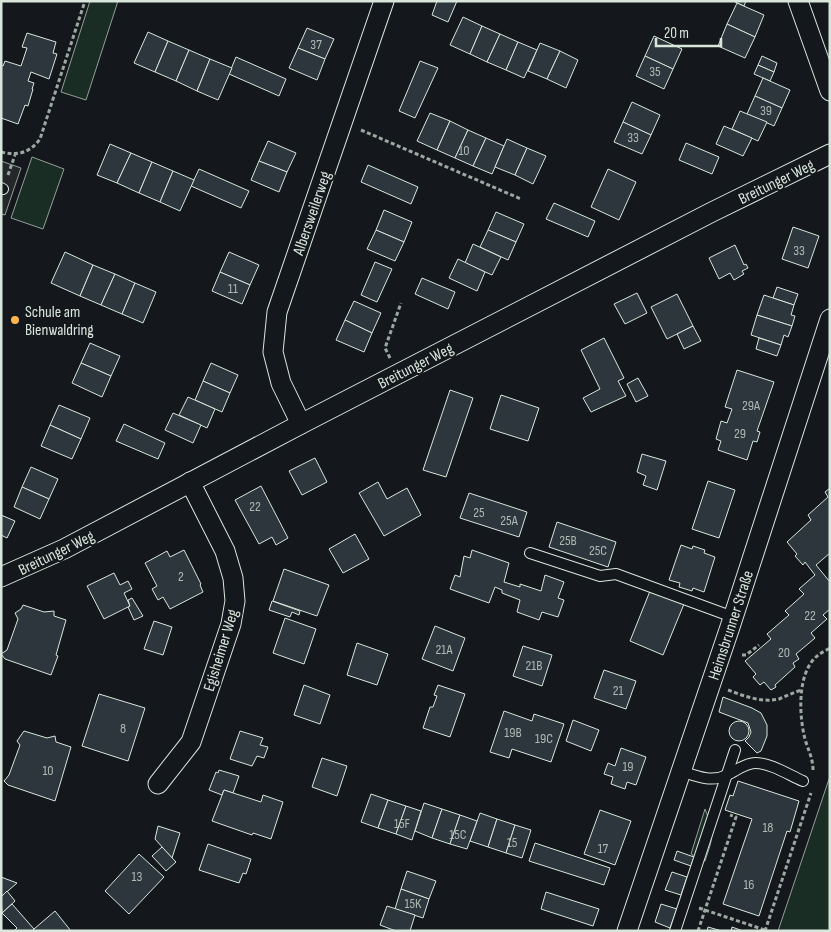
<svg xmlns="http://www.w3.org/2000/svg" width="831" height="932" font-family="'Sofia Sans Condensed',sans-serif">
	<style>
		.green { fill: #1a2d24; stroke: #939e99 }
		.parking { fill: #24282b; stroke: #939e99 }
		.building { fill: #2c363c; stroke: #d8e6dc }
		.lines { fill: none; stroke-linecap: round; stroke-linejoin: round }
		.service-casing { stroke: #d8e6dc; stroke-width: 12 }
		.minor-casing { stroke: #d8e6dc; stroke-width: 21 }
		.path { stroke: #9da8a2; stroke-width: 3; stroke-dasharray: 4 2.5; stroke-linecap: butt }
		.service { stroke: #14181c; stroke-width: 10 }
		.minor { stroke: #14181c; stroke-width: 19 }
		.poi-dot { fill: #ffb74d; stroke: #14181c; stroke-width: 2 }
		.labels { text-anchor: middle; stroke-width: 4; stroke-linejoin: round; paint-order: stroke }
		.number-label { font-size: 14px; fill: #adbab4 }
		.street-label { font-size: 16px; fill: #d8e6dc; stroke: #14181c }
		.poi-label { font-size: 16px; fill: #d8e6dc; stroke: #14181c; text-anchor: start }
	</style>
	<rect width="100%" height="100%" fill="#14181c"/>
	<g class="green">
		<polygon points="90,1 118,1 86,100 61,92"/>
		<polygon points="32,157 64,169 43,229 11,218"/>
		<polygon points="830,776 830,931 778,931"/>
		<path d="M705,809C715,834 713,837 705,861L693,858V855L691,854Z"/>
	</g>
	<polygon class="parking" points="1,161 21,168 5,215 1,214"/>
	<g class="building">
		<polygon points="437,1 457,1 448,22 432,15"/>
		<polygon points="733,1 746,1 744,6"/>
		<polygon points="737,3 764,15 755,37 727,24"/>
		<polygon points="463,17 482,26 470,54 450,45"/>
		<polygon points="727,24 755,37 745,58 718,46"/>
		<polygon points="482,26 500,34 487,62 470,54"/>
		<polygon points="307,28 334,39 325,59 298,48"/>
		<polygon points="148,32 168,41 155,72 134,63"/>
		<polygon points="27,33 56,42 53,53 57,54 49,79 31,72 28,81 34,83 32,89 33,89 28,106 25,105 18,124 1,118 1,65 3,66 5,61 21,66 27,48 22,47"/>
		<polygon points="500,34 518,42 506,70 487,62"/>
		<polygon points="654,36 682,49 673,69 645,56"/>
		<polygon points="168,41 189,50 176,81 155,72"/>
		<polygon points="518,42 537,50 524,78 506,70"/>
		<polygon points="540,43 560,51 547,79 528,71"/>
		<polygon points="298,48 325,59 317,80 289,68"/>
		<polygon points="189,50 210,59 197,91 176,81"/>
		<polygon points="560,51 578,60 566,88 547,79"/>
		<polygon points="645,56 673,69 664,89 636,76"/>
		<polygon points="762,56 777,63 774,72 758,65"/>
		<polygon points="236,57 286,79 279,96 229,74"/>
		<polygon points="210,59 232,68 218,100 197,91"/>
		<polygon points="420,61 438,68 415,118 399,111"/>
		<polygon points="758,65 774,72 770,81 754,74"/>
		<polygon points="763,78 790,90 782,108 755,96"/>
		<polygon points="755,96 782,108 774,126 747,114"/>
		<polygon points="632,102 660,115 651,135 623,122"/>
		<polygon points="740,111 767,122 758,141 732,129"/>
		<polygon points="430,113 450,121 437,150 417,141"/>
		<polygon points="450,121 468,130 455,158 437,150"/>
		<polygon points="623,122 651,135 642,154 614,142"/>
		<polygon points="724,126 752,138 743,156 716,144"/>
		<polygon points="468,130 486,138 473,166 455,158"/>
		<polygon points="486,138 504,146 492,174 473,166"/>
		<polygon points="507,139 527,148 515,175 495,167"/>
		<polygon points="268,141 296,153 287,172 259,161"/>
		<polygon points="686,143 719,157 712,174 679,160"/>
		<polygon points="110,144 131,153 117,183 97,175"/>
		<polygon points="527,148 546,156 533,184 515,175"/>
		<polygon points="131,153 152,162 139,193 117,183"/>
		<polygon points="259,161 287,172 279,192 251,180"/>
		<polygon points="152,162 173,171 160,202 139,193"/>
		<polygon points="368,165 418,187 411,204 361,182"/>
		<polygon points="199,169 249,191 241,208 191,186"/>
		<polygon points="608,169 636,182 619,220 591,207"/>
		<polygon points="173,171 194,180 180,211 160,202"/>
		<polygon points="554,203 595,221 588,237 546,219"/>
		<polygon points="384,210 412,222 404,242 376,230"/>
		<polygon points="496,212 524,224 516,242 488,230"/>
		<polygon points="793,227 819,236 808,268 782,259"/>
		<polygon points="376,230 404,242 395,261 367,249"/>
		<polygon points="488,230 516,242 508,260 480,247"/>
		<polygon points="473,244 501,257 492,275 465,263"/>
		<polygon points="735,245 744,265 746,264 748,268 742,271 744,274 734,280 730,273 719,279 709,258"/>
		<polygon points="65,252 93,265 80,296 51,283"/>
		<polygon points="229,252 259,265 250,285 220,272"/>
		<polygon points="458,259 485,272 477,291 449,278"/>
		<polygon points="375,262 392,269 377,302 361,295"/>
		<polygon points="93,265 115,274 101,305 80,296"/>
		<polygon points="220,272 250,285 242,304 212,291"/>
		<polygon points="115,274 135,283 122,314 101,305"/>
		<polygon points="422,278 455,292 448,309 415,294"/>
		<polygon points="135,283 156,292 143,323 122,314"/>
		<polygon points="777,287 798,294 794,305 773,298"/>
		<polygon points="637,293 647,313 625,324 614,304"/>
		<polygon points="677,294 693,326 667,339 651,307"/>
		<polygon points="764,295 794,305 791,315 795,316 792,326 757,315"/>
		<polygon points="354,301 381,313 372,333 345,320"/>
		<polygon points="757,315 792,326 788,337 784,335 781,345 751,335"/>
		<polygon points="345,320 372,333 364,352 336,340"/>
		<polygon points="693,326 701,341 684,349 677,334"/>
		<polygon points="604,338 624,378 618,381 626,396 591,412 583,398 600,389 581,350"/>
		<polygon points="759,338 781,345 777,356 756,349"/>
		<polygon points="90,343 120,356 111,376 81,363"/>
		<polygon points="81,363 111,376 102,397 72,383"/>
		<polygon points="211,363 238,375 230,393 203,381"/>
		<polygon points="737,370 774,382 757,431 760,432 757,442 753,441 747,460 718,450 721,441 716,439 721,421 727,423 732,409 725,407"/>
		<polygon points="638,378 648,396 636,402 627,384"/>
		<polygon points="203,381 230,393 222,412 195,400"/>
		<polygon points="450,390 473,398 446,477 423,470"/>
		<polygon points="501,395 539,408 528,441 490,429"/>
		<polygon points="188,397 215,409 207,428 179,415"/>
		<polygon points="59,405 90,418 81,439 50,425"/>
		<polygon points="173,413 201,425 193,443 165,430"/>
		<polygon points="124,424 165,443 158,459 116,441"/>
		<polygon points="50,425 81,439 72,459 41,446"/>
		<polygon points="642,454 666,461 657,490 643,485 646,476 637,472"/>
		<polygon points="315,458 327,482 302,495 289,471"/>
		<polygon points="31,467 58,479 49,499 22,487"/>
		<polygon points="708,481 735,490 719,538 692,529"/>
		<polygon points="378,482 387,499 407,488 421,515 384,536 359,493"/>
		<polygon points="261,486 288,538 276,545 272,537 259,544 235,500"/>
		<polygon points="22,487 49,499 40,519 14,507"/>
		<polygon points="830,488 830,553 816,565 830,582 830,609 823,615 827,619 811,633 815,638 796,654 799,659 793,663 795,667 775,685 776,687 771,690 764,682 760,685 753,677 756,674 745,661 771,639 767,634 789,615 785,611 804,594 799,589 815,575 805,562 803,565 795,556 797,554 787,542 811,520 808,515 828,497 825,492"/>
		<polygon points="469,493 527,512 519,537 460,518"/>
		<polygon points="1,515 15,521 7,538 1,535"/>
		<polygon points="557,522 616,542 608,567 549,547"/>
		<polygon points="355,534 369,559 343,573 329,549"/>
		<polygon points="681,545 692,549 693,546 705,550 704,553 715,557 704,592 693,588 692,591 679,587 680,583 669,580"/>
		<polygon points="184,550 201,584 200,585 203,592 170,609 163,597 158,600 152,589 157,586 145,563 167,551 170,557"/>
		<polygon points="472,550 509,563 504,582 520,587 520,584 541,591 545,575 564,582 558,598 564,600 558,617 542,612 539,620 517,612 520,600 502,593 502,590 495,587 489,603 450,589 455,575 460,577 464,556 470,558"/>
		<polygon points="284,569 329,585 317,616 273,601"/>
		<polygon points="114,573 120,585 128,581 132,589 124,593 130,606 104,619 87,586"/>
		<polygon points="650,591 684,604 663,655 630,641"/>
		<polygon points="132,598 143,616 134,620 128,607 130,606 128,600"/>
		<polygon points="272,601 300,611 299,615 292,612 290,617 269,610"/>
		<polygon points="23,605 44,612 54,611 54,616 66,620 56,655 58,656 51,675 5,659 1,654 7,650 18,619 15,613 21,609"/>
		<polygon points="285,618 316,629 304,664 273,653"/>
		<polygon points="154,621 172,627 163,655 144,649"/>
		<polygon points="435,626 465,638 453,671 422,659"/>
		<polygon points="357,643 388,654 377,685 347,675"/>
		<polygon points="523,646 552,655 542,686 513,676"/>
		<polygon points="604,670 636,681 626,709 594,698"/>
		<polygon points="304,685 330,695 320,724 294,715"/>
		<polygon points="438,685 465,694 450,737 423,728 430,707 433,707 437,696 434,695"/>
		<polygon points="99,694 145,708 128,761 82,746"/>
		<polygon points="723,697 752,708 761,713 767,725 767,736 761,751 757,753 745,741 749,737 751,732 748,723 719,712"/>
		<polygon points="504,711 532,721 534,714 564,724 551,762 512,749 509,758 490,752"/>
		<polygon points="573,720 599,730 591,751 566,741"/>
		<circle cx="739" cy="731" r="10"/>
		<polygon points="24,731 47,738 55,736 56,742 71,747 55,801 8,785 4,781 9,775 20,745 17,741"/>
		<polygon points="240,731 263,738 260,745 268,747 264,758 257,756 252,766 230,759"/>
		<polygon points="621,748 646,757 636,785 627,782 625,789 611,784 613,777 604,774 608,763 615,766"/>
		<polygon points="322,758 347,766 337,796 312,787"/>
		<polygon points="219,770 239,776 233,793 224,790 222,795 209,790 216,772 218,773"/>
		<polygon points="738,781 799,801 790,832 787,831 759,916 723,904 752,819 725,810 730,795 733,796"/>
		<polygon points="224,790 261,802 263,795 283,802 271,839 253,833 252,835 212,821"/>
		<polygon points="371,794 388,800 378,828 361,822"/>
		<polygon points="388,800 406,806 396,834 378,828"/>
		<polygon points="424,803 442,809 432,838 415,831"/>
		<polygon points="406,806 421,811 412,840 396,834"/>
		<polygon points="442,809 460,815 450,844 432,838"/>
		<polygon points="600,810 631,821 615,865 584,854"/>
		<polygon points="480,813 497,819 488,847 470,841"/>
		<polygon points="460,815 477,821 467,849 450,844"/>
		<polygon points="497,819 515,825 506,853 488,847"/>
		<polygon points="515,825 531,830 522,858 506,853"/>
		<polygon points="158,826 180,833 172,858 155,839"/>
		<polygon points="535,843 610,868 604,885 529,861"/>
		<polygon points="208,844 251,859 246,874 243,873 239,883 199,870"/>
		<polygon points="162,847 176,862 166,871 152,856"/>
		<polygon points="677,851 694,857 691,866 674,860"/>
		<polygon points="139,854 164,877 129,914 105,891"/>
		<polygon points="407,871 436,881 429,899 401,889"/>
		<polygon points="672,872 687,877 681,895 665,890"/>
		<polygon points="1,877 17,883 1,897"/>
		<polygon points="401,889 429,899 423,918 395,909"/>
		<polygon points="7,891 15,901 2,913 1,897"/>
		<polygon points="546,892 599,909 593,926 541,909"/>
		<polygon points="12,904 34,929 32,931 14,931 17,928 2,913"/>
		<polygon points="661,904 677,909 670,928 655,922"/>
		<polygon points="387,906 415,915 410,931 396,931 380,925"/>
		<polygon points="55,911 71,931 32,931 34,929"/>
		<polygon points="708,927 722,931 707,931"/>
		<polygon points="732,927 743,931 731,931"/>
	</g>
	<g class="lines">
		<g class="service-casing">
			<g id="service">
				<polyline points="1,188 3,189"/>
				<polyline points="530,553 600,576 616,574 733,617"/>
				<path d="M681,771C696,776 711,783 727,775C736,771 745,763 755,763C771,763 789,775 803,781"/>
				<polyline points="675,931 735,750"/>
			</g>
		</g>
		<g class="minor-casing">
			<g id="minor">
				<polyline points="798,1 830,91"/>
				<polyline points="301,424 281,383 273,352 277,312 384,1"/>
				<polyline points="1,577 64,549 301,424 712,212 830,154"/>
				<polyline points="158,784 191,742 231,624 235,601 233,578 225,551 190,482"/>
				<polyline points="627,931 730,627 830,319"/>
			</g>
		</g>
		<g class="path">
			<polyline points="361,130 521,199"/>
			<path d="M1,152C17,156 30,153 40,139L85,1"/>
			<polyline points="8,175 15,155"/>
			<polyline points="390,358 385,348 401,303"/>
			<polyline points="742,655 746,655 759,645"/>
			<path d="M728,690C744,696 762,703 779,699C786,696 793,693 801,690"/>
			<path d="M813,770C813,758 808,750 805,739C799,716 797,674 816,657C820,653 825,651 830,648"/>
			<polyline points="699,908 765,930"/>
			<polyline points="698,931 736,817 730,815"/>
			<polyline points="765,931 811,793"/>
		</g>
		<use href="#service" class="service"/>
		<use href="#minor" class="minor"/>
	</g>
	<circle class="poi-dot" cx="15" cy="320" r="5"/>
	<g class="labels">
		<g class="number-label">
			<text x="316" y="49">37</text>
			<text x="655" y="76">35</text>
			<text x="766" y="115">39</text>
			<text x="633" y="142">33</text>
			<text x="464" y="155">10</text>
			<text x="799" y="255">33</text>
			<text x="233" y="293">11</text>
			<text x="751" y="410">29A</text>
			<text x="740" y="438">29</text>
			<text x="255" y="511">22</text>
			<text x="479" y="517">25</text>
			<text x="509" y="525">25A</text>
			<text x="568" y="545">25B</text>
			<text x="598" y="555">25C</text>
			<text x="181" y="581">2</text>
			<text x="810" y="620">22</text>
			<text x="444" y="654">21A</text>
			<text x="784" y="657">20</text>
			<text x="534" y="670">21B</text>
			<text x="618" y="695">21</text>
			<text x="123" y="733">8</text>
			<text x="513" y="737">19B</text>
			<text x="544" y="743">19C</text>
			<text x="628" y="771">19</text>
			<text x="48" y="775">10</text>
			<text x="402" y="828">15F</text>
			<text x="768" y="832">18</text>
			<text x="458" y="839">15C</text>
			<text x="512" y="847">15</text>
			<text x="603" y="853">17</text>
			<text x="137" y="881">13</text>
			<text x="749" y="889">16</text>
			<text x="413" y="908">15K</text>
		</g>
		<g class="street-label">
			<text transform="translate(776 181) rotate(-26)" y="6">Breitunger Weg</text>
			<text transform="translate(311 213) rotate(-71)" y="6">Albersweilerweg</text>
			<text transform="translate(415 365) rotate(-27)" y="6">Breitunger Weg</text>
			<text transform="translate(56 552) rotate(-26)" y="6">Breitunger Weg</text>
			<text transform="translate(730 625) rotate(-72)" y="6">Heimsbrunner Straße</text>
			<text transform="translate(220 650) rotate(-73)" y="6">Egisheimer Weg</text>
		</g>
		<g class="poi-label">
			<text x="25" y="317">Schule am<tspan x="25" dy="18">Bienwaldring</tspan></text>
		</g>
	</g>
	<rect width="831" height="932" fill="none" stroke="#d8e6dc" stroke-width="5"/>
	<path d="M656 38v8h65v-8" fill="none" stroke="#d8e6dc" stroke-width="2.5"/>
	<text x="664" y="38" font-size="15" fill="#d8e6dc" stroke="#14181c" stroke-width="4" paint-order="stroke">20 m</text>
</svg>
